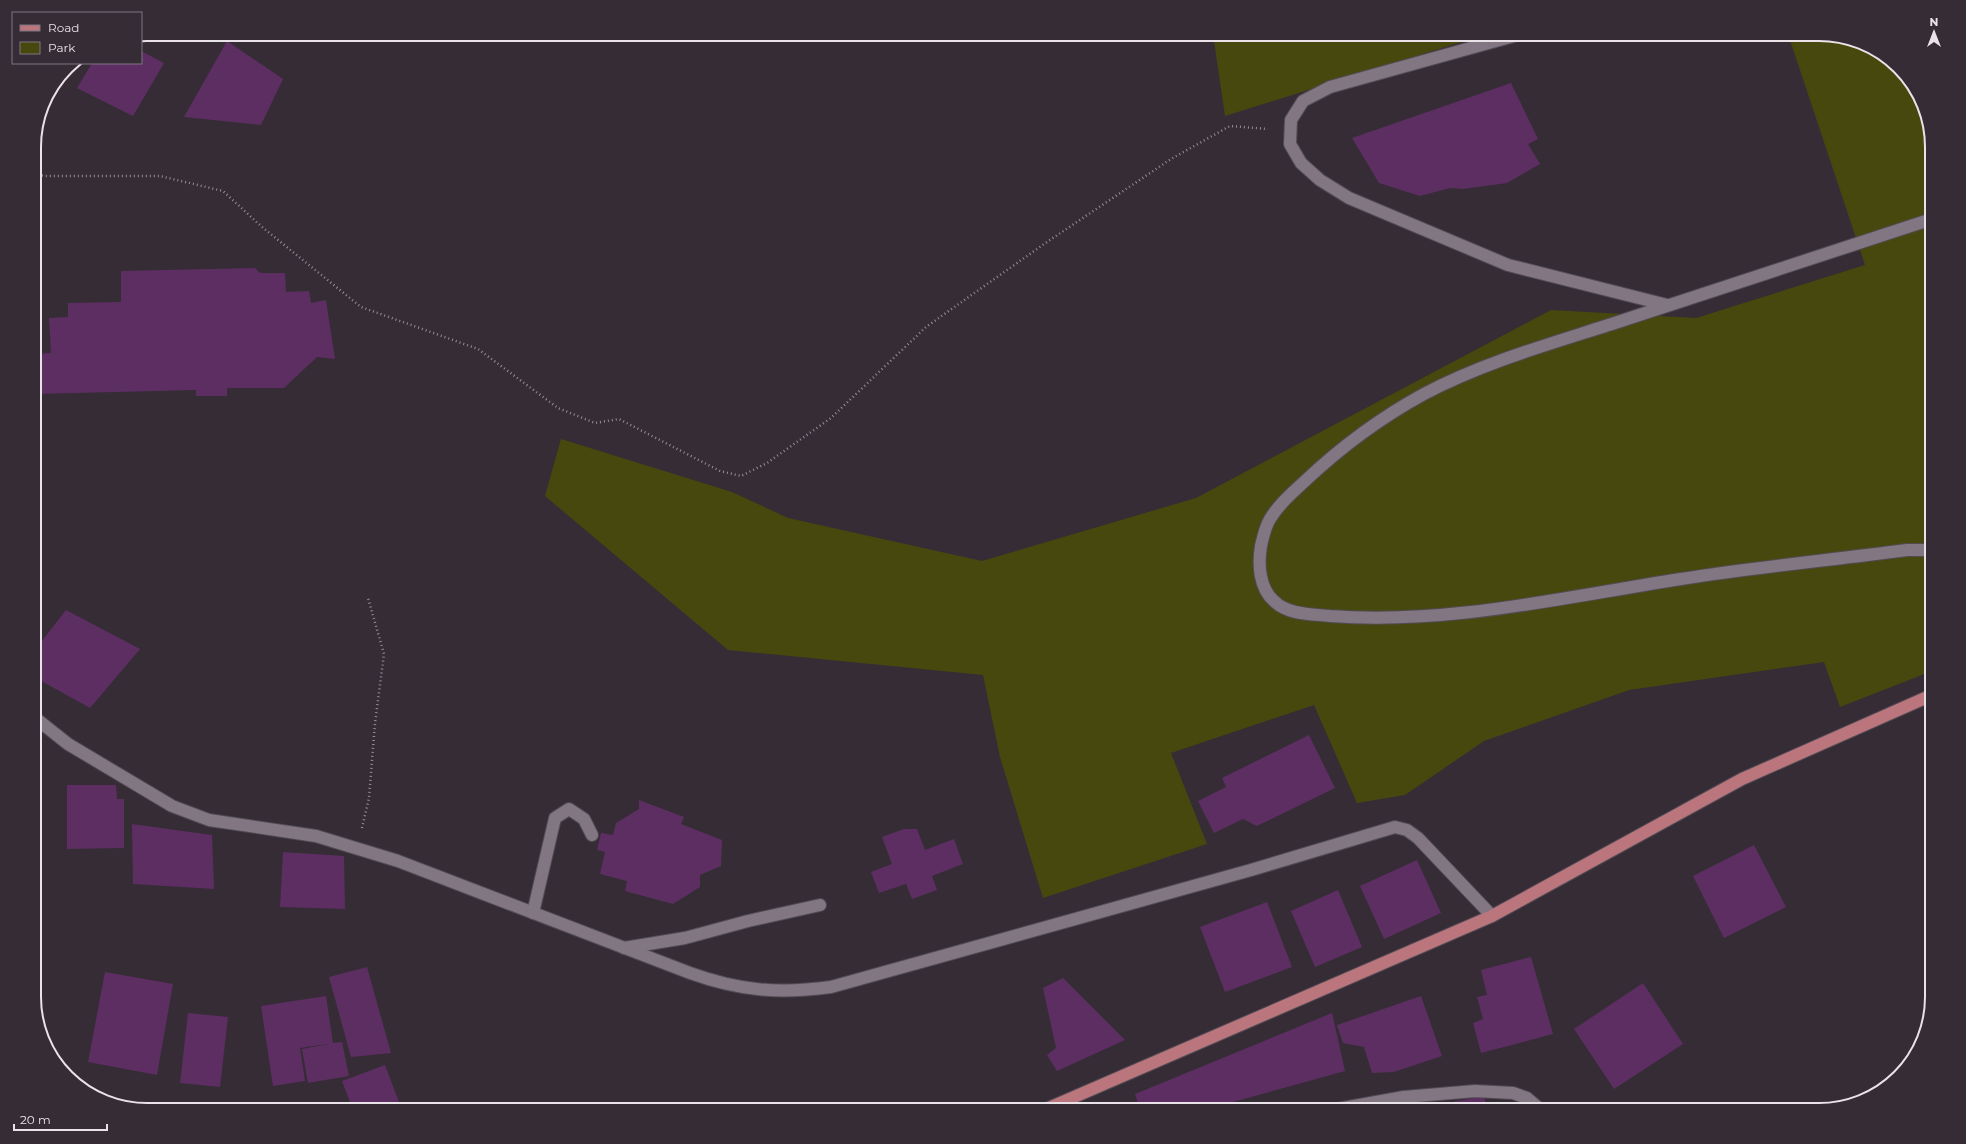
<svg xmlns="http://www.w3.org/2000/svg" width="1966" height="1144" font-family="Montserrat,sans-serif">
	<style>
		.green { fill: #47480d }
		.building { fill: #5d2e62 }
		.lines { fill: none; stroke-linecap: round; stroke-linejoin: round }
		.minor-casing { stroke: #524b53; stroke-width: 14 }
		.major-casing { stroke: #524b53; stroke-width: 14 }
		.path { stroke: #958e96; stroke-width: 2.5; stroke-dasharray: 1 3; stroke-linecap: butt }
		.minor { stroke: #817682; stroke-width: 12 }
		.major { stroke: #bb757d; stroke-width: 12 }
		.rim { fill: none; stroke: #e9e3e9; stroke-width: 2 }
	</style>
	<rect width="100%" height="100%" fill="#352c36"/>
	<g class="green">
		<polygon points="1213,34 1487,34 1225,116"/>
		<polygon points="1788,34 1819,34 1875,49 1913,85 1932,140 1932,671 1840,707 1824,662 1629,690 1484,741 1405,795 1357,803 1314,705 1171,753 1207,844 1043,898 1000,757 983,675 728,650 545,496 561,439 732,492 788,518 982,561 1196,498 1551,310 1696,318 1865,265"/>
	</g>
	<g class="building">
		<polygon points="227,41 283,79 261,125 184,117"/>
		<polygon points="141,51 164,63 133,116 77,88 92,63 141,63"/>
		<polygon points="1511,83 1538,139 1528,144 1540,164 1507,183 1463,189 1450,188 1420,196 1379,183 1352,138"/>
		<polygon points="255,268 260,273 285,273 286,292 309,291 311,303 326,300 335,359 317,357 284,388 227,388 227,396 196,396 196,390 34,394 34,354 51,353 49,318 68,317 68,303 121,302 121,271"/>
		<polygon points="66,610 140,649 90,708 34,677 34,651"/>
		<polygon points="1309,735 1335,788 1257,826 1243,819 1214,833 1198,801 1226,787 1222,778"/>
		<polygon points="67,785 116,785 117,799 124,799 124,848 67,849"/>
		<polygon points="639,800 684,817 681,824 722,840 721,866 700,875 700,887 673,904 625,891 627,881 600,874 605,852 597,850 601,833 613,835 616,823 639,809"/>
		<polygon points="132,824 212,835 214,889 133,884"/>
		<polygon points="904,829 917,829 925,850 954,839 963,864 932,876 937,890 912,899 906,884 879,893 871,872 892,864 882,837"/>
		<polygon points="1754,845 1786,907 1724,938 1693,876"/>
		<polygon points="283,852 344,856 345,909 280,907"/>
		<polygon points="1417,860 1441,913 1384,939 1360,886"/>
		<polygon points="1338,890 1362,947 1315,967 1291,911"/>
		<polygon points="1267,902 1292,967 1225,992 1200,927"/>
		<polygon points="1531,957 1553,1034 1481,1053 1473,1023 1483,1019 1477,997 1487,995 1481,970"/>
		<polygon points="367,967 391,1053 351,1057 329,977"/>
		<polygon points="105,972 173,984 157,1075 88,1062"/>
		<polygon points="1063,978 1125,1040 1057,1071 1047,1055 1056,1048 1043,988"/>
		<polygon points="1643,983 1683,1044 1614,1089 1574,1029"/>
		<polygon points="326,996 333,1043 342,1042 349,1076 308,1083 302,1049 329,1044 300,1048 305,1081 273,1086 261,1006"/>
		<polygon points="1421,996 1442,1056 1394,1072 1372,1073 1364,1047 1343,1043 1337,1025"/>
		<polygon points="188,1013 228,1017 220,1087 180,1083"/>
		<polygon points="1332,1013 1345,1071 1204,1110 1140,1110 1135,1094"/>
		<polygon points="385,1065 402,1110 353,1110 342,1081"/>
		<polygon points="1484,1096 1487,1110 1414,1110 1414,1109"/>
	</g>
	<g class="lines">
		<g class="minor-casing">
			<g id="minor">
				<polyline points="1521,34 1330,87 1303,101 1291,120 1290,144 1301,163 1320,180 1349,198 1508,265 1667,305"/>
				<path d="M1932,219C1829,253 1726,286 1624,320C1557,342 1486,361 1424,394C1380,418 1341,447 1305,481C1292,493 1279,504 1270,519C1265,527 1263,537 1261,546C1258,564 1259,588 1274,601C1288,615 1311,614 1330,616C1448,625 1564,597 1681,579C1756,567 1832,560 1907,550H1932"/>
				<path d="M34,717L68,744L172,806L209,820L316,836L398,861L690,973C740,991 779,994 831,987L1251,870L1395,827L1407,830L1418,838L1492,916"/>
				<polyline points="533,913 555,818 569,809 584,819 592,835"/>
				<polyline points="624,948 685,938 748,921 820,905"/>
				<polyline points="1332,1110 1404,1097 1475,1091 1513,1093 1527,1098 1541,1110"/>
			</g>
		</g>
		<g class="major-casing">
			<polyline id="major" points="1044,1110 1492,916 1742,779 1932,695"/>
		</g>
		<g class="path">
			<polyline points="34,174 44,176 160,176 223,191 262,227 361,307 478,349 558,408 595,423 619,419 720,471 741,476 767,463 831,418 926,327 1047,242 1171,159 1230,126 1268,129"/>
			<polyline points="362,828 369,798 375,723 384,654 368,598"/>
		</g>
		<use href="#minor" class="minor"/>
		<use href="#major" class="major"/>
	</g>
	<path d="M0 0H1966V1144H0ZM147 41H1819A106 106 0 0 1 1925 147V997A106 106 0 0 1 1819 1103H147A106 106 0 0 1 41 997V147A106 106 0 0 1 147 41Z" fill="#352c36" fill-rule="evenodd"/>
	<path class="rim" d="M147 41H1819A106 106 0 0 1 1925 147V997A106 106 0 0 1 1819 1103H147A106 106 0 0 1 41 997V147A106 106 0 0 1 147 41Z"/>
	<rect x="12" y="12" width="130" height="52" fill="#352c36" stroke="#7d757e"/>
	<rect x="20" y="25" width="20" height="6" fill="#bb757d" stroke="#7d757e"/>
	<text x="48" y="32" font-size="12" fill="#e9e3e9">Road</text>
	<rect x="20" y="42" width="20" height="12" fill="#47480d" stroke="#7d757e"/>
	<text x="48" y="52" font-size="12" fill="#e9e3e9">Park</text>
	<g transform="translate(1934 32)" stroke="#352c36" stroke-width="3" paint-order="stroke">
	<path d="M0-3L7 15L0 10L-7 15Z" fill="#e9e3e9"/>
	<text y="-6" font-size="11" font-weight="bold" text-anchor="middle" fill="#e9e3e9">N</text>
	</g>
	<path d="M14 1124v6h93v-6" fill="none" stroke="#e9e3e9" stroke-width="2"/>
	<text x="20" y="1124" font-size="12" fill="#e9e3e9" stroke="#352c36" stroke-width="3" paint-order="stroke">20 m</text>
</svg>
